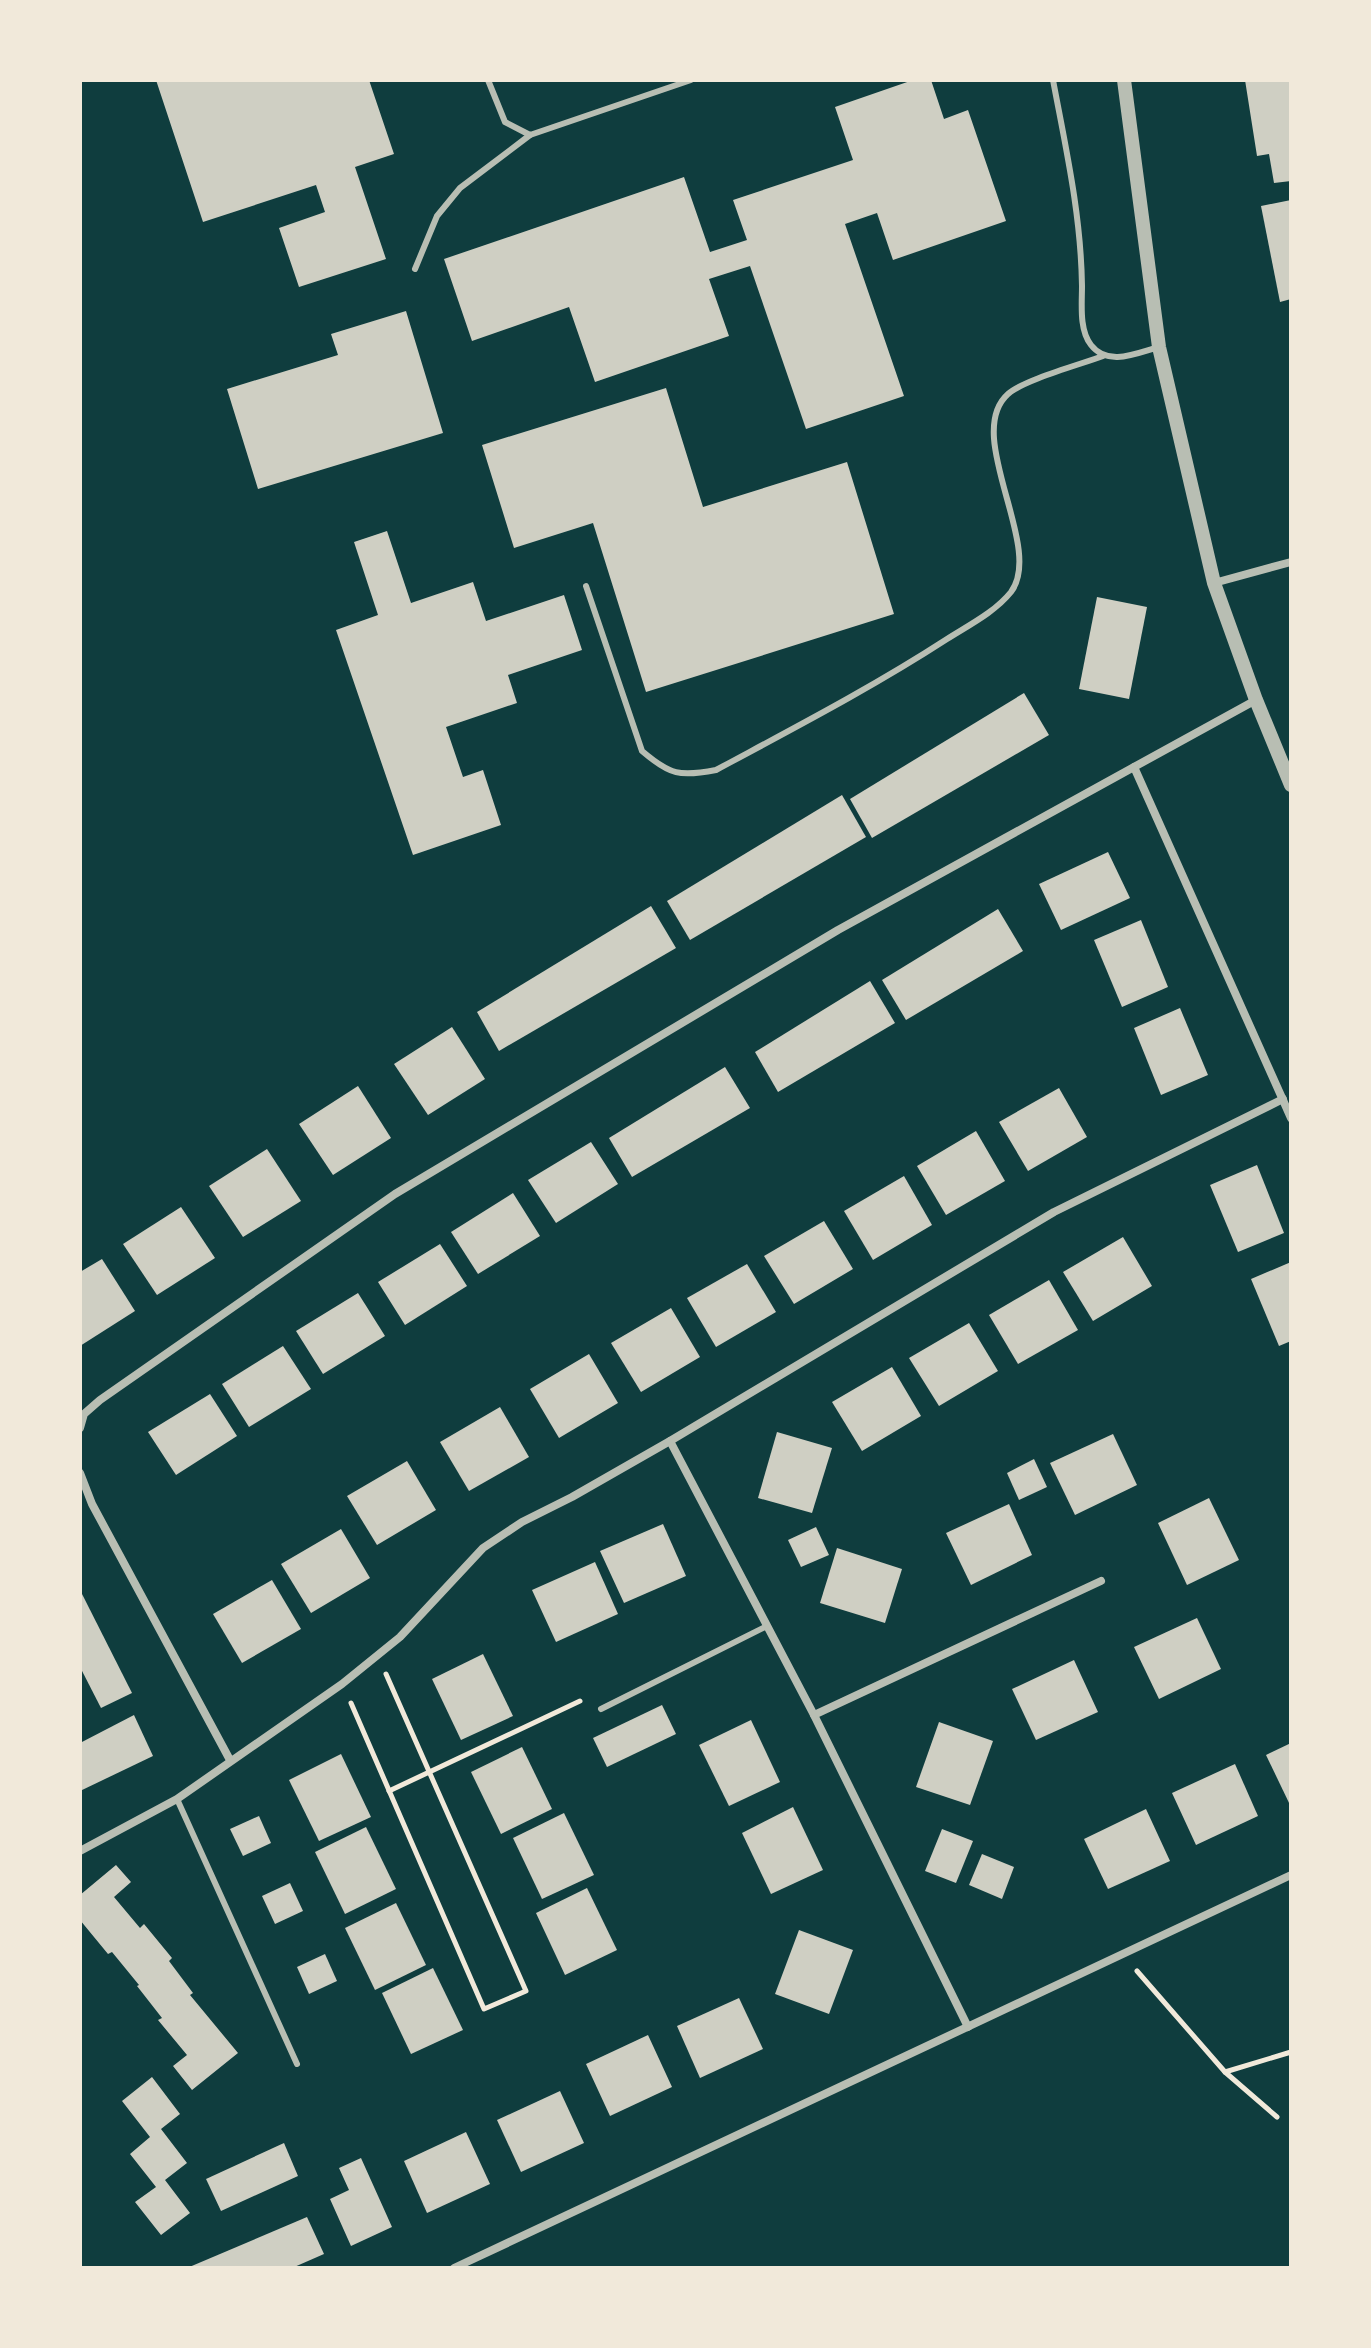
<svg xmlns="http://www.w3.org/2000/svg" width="1371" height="2348" font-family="'IBM Plex Sans',sans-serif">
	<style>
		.building { fill: #cfcfc3 }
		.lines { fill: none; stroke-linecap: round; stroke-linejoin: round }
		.path { stroke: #f1e9da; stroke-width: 5 }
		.service { stroke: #b8beb3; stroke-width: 6 }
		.minor { stroke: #b8beb3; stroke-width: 8 }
		.tertiary { stroke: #b8beb3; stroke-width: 14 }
	</style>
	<rect width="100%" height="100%" fill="#0f3d3e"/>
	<g class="building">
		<polygon points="156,80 369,80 394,154 355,167 386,259 299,287 279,228 325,212 316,185 203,222"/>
		<polygon points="913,80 931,80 944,119 968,110 1006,221 893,260 877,213 845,224 904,396 806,429 750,266 709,279 729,336 595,382 569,307 472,341 444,259 684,177 710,252 747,240 733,200 853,160 835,107"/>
		<polygon points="1245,80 1291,80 1291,181 1274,183 1269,154 1257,156"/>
		<polygon points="1291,200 1291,299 1280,302 1261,206"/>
		<polygon points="406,311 443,433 258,489 227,389 338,355 331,334"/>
		<polygon points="666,388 703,507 847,462 894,614 646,692 593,523 514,548 482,445"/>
		<polygon points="387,531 411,603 473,582 486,621 564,595 582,650 508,675 517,703 446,727 463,777 483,770 501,825 413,855 336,630 378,615 354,542"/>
		<polygon points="1097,597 1147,607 1129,699 1079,689"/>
		<polygon points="1024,693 1049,735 872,838 850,799"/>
		<polygon points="842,795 866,837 690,940 667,901"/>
		<polygon points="1108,852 1130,898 1061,930 1039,884"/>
		<polygon points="651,906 676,948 499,1051 477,1012"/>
		<polygon points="998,909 1023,951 906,1020 882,980"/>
		<polygon points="1141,920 1168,987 1122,1007 1094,940"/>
		<polygon points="870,981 895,1023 778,1092 755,1052"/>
		<polygon points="1180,1008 1208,1075 1161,1095 1134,1028"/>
		<polygon points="452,1027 485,1079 428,1115 394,1064"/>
		<polygon points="725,1067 750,1108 632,1177 609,1138"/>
		<polygon points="358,1086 391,1138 333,1175 299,1124"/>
		<polygon points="1059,1088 1087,1137 1028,1171 999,1122"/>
		<polygon points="976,1131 1005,1181 946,1215 917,1166"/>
		<polygon points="591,1142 618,1184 556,1223 528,1180"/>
		<polygon points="267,1149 301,1201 243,1237 209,1186"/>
		<polygon points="1257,1165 1284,1233 1238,1252 1210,1185"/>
		<polygon points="904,1176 932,1225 873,1260 844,1211"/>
		<polygon points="513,1193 540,1236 478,1274 451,1232"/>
		<polygon points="181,1207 215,1258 157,1295 123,1244"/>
		<polygon points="824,1221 853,1269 794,1304 764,1256"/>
		<polygon points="1123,1237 1152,1286 1093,1321 1063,1272"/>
		<polygon points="440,1244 467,1286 405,1325 378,1282"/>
		<polygon points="102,1259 135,1311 80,1346 80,1272"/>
		<polygon points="1291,1262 1291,1341 1279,1346 1251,1279"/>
		<polygon points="747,1264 776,1312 716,1347 687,1298"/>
		<polygon points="1049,1280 1078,1330 1018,1364 989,1315"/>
		<polygon points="358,1293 385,1336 323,1374 296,1331"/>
		<polygon points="671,1308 700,1357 641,1392 611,1343"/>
		<polygon points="969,1323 998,1371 939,1406 909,1358"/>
		<polygon points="283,1346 311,1389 249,1427 222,1384"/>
		<polygon points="589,1354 618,1403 559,1438 530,1389"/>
		<polygon points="892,1367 921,1416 862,1451 832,1402"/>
		<polygon points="210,1394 237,1436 176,1475 148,1432"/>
		<polygon points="500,1407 529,1457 469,1491 440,1442"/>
		<polygon points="777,1432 832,1448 812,1513 758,1498"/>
		<polygon points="1113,1434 1137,1485 1075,1515 1050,1463"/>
		<polygon points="1034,1459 1047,1487 1019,1500 1007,1473"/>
		<polygon points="407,1461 436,1510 377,1545 347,1496"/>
		<polygon points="1209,1498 1239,1560 1187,1585 1158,1523"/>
		<polygon points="1009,1504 1032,1555 971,1585 946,1533"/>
		<polygon points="663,1524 686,1576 624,1603 600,1551"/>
		<polygon points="816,1527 829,1555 801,1567 788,1540"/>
		<polygon points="341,1529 370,1578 311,1613 281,1564"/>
		<polygon points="837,1548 902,1569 885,1623 820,1603"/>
		<polygon points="595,1562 618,1614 556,1642 532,1590"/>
		<polygon points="272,1580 301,1629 242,1663 213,1614"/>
		<polygon points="80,1590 132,1693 101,1708 80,1667"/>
		<polygon points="1197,1618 1221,1669 1159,1699 1134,1647"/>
		<polygon points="483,1654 513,1716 461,1740 432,1679"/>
		<polygon points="1074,1660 1098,1712 1036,1740 1012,1689"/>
		<polygon points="662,1705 676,1734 607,1767 593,1738"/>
		<polygon points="134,1715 153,1756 80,1791 80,1743"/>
		<polygon points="751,1720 780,1782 729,1806 699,1745"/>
		<polygon points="939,1722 993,1741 970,1805 916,1787"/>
		<polygon points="1291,1743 1291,1807 1266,1755"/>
		<polygon points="522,1747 552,1809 501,1834 471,1772"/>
		<polygon points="341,1754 371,1817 319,1841 289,1780"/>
		<polygon points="1235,1764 1258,1816 1196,1845 1172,1793"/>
		<polygon points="793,1807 823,1870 771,1894 742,1833"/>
		<polygon points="1146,1809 1170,1861 1108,1889 1084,1839"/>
		<polygon points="564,1813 594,1875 542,1899 513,1838"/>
		<polygon points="259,1816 271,1843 243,1856 230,1829"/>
		<polygon points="366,1827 396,1889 345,1914 315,1852"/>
		<polygon points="942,1829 973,1841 956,1883 925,1871"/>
		<polygon points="982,1854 1014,1867 1002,1899 969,1885"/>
		<polygon points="116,1865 131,1882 114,1897 140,1928 144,1924 172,1958 169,1961 193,1993 190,1995 238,2053 192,2090 173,2066 187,2055 158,2020 162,2018 137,1986 139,1985 112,1952 108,1954 80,1920 80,1895"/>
		<polygon points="290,1883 303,1911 275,1924 262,1896"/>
		<polygon points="587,1888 617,1950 565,1975 536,1913"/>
		<polygon points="396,1903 426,1965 375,1990 345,1928"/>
		<polygon points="799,1930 853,1950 829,2014 775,1994"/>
		<polygon points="325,1954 337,1981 309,1994 297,1967"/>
		<polygon points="433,1968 463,2030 411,2054 382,1993"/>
		<polygon points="739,1998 763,2049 700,2078 677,2026"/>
		<polygon points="648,2035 672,2087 610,2116 586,2064"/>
		<polygon points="152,2077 180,2114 161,2129 187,2163 165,2180 190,2213 161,2235 135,2202 156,2187 130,2154 150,2137 122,2101"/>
		<polygon points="560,2091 584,2143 521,2172 497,2120"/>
		<polygon points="466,2132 490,2184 427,2213 404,2161"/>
		<polygon points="284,2143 298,2176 221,2211 206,2179"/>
		<polygon points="361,2158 392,2227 351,2246 330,2199 349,2190 339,2168"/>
		<polygon points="307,2217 324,2254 292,2268 187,2268"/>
	</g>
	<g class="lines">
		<g class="path">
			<polyline points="351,1703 484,2009 526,1991 386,1674"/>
			<polyline points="389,1791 580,1701"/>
			<polyline points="1137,1971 1225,2072 1277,2117"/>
			<polyline points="1225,2072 1291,2052"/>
		</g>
		<g class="service">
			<polyline points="488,80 505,122 530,135 691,80"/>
			<path d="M1053,80C1066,149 1081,215 1082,286C1082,304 1079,330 1091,345C1108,367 1137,353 1159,347"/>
			<polyline points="415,269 437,216 460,188 530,135"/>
			<path d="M586,586L642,751C670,775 680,777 716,770C794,728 873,687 947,639C969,625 995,612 1011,592C1045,547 962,435 1008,394C1023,380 1082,364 1103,356"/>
			<polyline points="601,1709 767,1626"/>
			<polyline points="177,1799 297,2064"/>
		</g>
		<g class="minor">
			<polyline points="1214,583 1291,562"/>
			<polyline points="1256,700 1134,767 1291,1118"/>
			<polyline points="80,1428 84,1414 100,1400 395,1194 838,930 1134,767"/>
			<polyline points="670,1441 814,1715 968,2027"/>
			<polyline points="80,1473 92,1504 230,1760"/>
			<polyline points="814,1715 1101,1581"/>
			<polyline points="80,1851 177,1799 342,1684 400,1637 483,1548 522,1522 572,1497 670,1441 1054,1212 1283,1099"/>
			<polyline points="454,2268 1291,1875"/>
		</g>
		<polyline class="tertiary" points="1124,80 1159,347 1214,583 1256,700 1291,785"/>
	</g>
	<rect width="1371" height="2348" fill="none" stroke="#f1e9da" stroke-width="164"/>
</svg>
